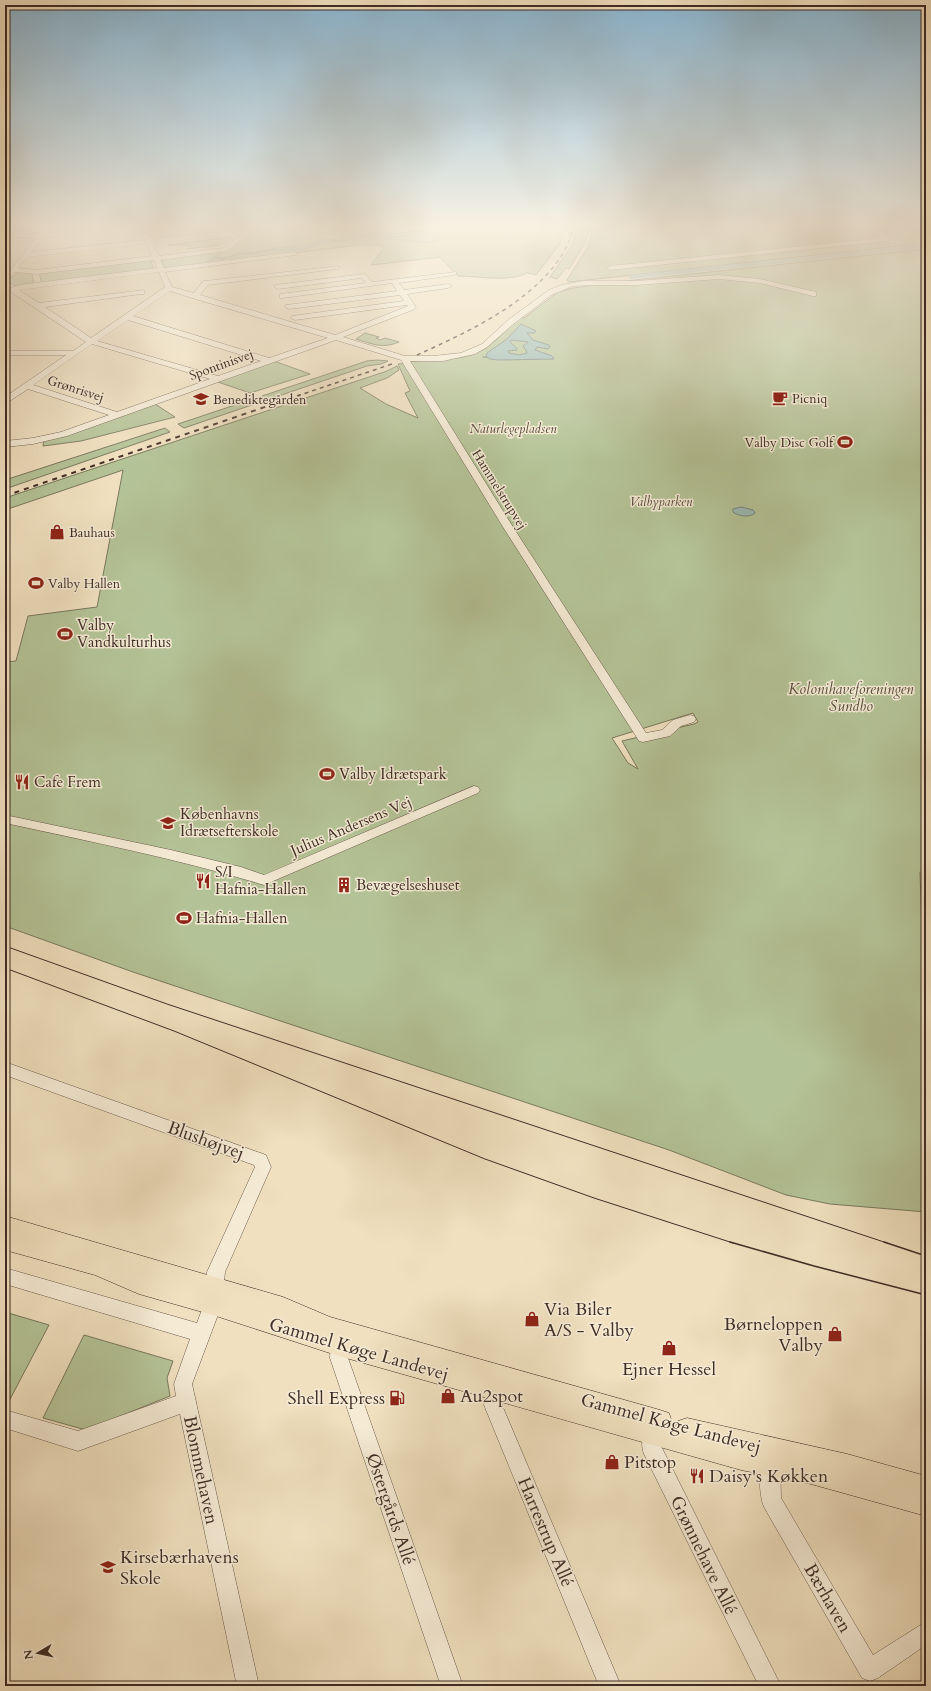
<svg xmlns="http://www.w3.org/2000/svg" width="931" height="1691" font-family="Cardo,serif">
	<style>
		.green { fill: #b4c397; stroke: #79785e; fill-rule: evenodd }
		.water { fill: #9bbcb7; stroke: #76827d; fill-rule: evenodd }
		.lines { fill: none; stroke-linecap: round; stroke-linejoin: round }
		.stream { stroke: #76827d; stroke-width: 1.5 }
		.canal { fill: #9bbcb7; fill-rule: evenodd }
		.minor-casing { stroke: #6a594c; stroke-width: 1 }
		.major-casing { stroke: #3e2c25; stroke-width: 1 }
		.minor { fill: #f5ebd5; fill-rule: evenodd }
		.major { fill: #f0e0bf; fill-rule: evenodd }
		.tram-far1 { stroke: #3e2c25; stroke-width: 1 }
		.tram { stroke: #3e2c25; stroke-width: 1.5 }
		.rail-far1 { stroke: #3e2c25; stroke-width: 1.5; stroke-dasharray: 4 4; stroke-linecap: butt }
		.rail { stroke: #3e2c25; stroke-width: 2; stroke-dasharray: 5 5; stroke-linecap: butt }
		.labels { text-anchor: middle; stroke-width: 3; stroke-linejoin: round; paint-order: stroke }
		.far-street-label { font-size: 13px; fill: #3e2c25; stroke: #f5ebd5 }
		.far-poi-label { font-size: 13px; fill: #3e2c25; stroke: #f5ebd5; text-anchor: start }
		.far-park-label { font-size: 13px; font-style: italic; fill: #564a3c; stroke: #f5ebd5 }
		.poi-label { font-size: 15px; fill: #3e2c25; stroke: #f5ebd5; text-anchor: start }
		.park-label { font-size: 15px; font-style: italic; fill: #564a3c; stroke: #f5ebd5 }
		.street-label { font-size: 15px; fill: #3e2c25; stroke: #f5ebd5 }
		.near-street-label { font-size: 18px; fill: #3e2c25; stroke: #f5ebd5 }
		.near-poi-label { font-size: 18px; fill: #3e2c25; stroke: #f5ebd5; text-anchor: start }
	</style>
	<rect width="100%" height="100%" fill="#f0e0bf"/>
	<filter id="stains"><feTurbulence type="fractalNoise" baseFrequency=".005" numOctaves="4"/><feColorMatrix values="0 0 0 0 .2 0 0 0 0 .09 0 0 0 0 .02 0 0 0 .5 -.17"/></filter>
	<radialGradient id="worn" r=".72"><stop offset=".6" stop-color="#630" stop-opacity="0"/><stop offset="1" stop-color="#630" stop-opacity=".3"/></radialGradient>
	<g class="green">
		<path d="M261,225H367L373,232L393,234L454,226L453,225H567L559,245L536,275L528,273V272C511,283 478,276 458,276L440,257L371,265L383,249L380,245H358L207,264Z"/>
		<polygon points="580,225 591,225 584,244 569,269 566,268 557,279 550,277 571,247"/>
		<polygon points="594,225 926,225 926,243 569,282 567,280 589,245"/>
		<polygon points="232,237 221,245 187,249 190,246 188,245 168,245"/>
		<path d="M926,249V873L920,872L923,964L926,968V1212L830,1204L786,1195L669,1150L133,972L5,926V662L16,661L28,616L97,607L123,470L5,510V498L387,371L397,366L399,370L387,378L360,388L386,404L418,418L405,393L410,391L398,364C405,364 410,361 416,361C440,359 465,361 486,348C499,339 509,326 522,317L524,318L558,292L573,288L589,286L587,285ZM693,713L698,722L694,724L622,741L638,769L628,763L612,738Z"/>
		<polygon points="223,251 204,264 164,269 160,258"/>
		<polygon points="150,259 154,270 42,284 39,272"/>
		<polygon points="19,272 32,274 34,283 15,286 7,280"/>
		<path d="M365,333L379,337L376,338L380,340L385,338L399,342C382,349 373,344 356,339Z"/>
		<polygon points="377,360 388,361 381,364 367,366 184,428 178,424 367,361"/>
		<polygon points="274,361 310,374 250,393 215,381"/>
		<polygon points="155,404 175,417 81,441 43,446 44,440"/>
		<polygon points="165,428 170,432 5,489 5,480"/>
		<polygon points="5,1312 49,1325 7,1405 5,1404"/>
		<polygon points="84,1335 173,1361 167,1378 170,1396 86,1430 43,1418"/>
	</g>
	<g class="water">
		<polygon points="430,233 438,236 439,239 433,242 425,242 365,237 345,241 325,241 305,249 264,251 252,254 238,254 223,259 214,258 231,257 239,253 253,253 281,247 301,247 324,239 340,240 370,234 393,237"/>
		<path d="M521,324L536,331L534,333H527L533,340L549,345L550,347L548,349L537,347L535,350L552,356L554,359L498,360L490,359L486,357L487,353L507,339ZM512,340L528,342L523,346L526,350L527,353L519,355L509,353L508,351L517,350C517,346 511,345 510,341Z"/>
		<path d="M741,507L753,510L755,513C749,518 738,516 733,512V509Z"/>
	</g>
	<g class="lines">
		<polyline class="stream" points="483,357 487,357"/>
		<polygon class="canal" points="926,244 926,248 631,279 628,277 631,275"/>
		<g class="minor-casing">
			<g id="minor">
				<path d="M21,225H27L20,234H39L47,225H53L47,233L123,225H145L152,239L248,229L254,225H261L227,251L160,260L164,268L294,252L297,254L296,255L165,272L172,287L194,293L203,281H206L339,266V268L337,269L208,285L200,295L335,335L408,306L407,305L295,320L291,318L292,316L404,301L400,295L289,309L285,307L286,305L397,291L392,283L283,298H280V294L366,283L362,278L278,289L274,287L275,285L364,274L366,275L372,282L456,272V274L454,275L399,283L404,290L448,284L452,286L448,288L407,294L416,307L415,309L343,337L405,356H433L461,353L482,344L508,320L549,290L561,285L584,281H636L719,275L760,279L816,292V296H813L760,283L719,279L636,285H594L573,286L551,295L511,326L487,347L475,354L443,361H410L513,527L646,733L662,730L673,720L690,715L694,716L696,719L694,722L681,726L670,736L643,742L639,741L503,527L401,360L336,340L67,436L33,444L5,447V441L33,438L61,432L109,415L28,389L5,404V397L66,355H5V351H73L86,342L11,292V288L19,285L157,268L154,260L37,274L14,272L5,278V273L11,269L36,238L13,237L12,236ZM140,227L145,240L31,252L43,238ZM242,234L223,248L159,256L153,243ZM147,244L152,256L37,270L18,268L27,257ZM159,272L165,287L91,338L45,307L141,294H144V290L39,303L19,290ZM170,291L192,298L328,338L269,358L133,316ZM128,320L261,361L218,376L97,341ZM92,344L210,379L117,412L33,385Z"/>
				<polygon points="533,225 541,225 530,231 526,231 526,229"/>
				<polygon points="866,225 873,225 890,239 887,241 610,270 607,268 610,266 881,238"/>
				<path d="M474,786L478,787L480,790L478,793L264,885C179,859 92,842 5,823V815L171,850L241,867L264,875Z"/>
				<polygon points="5,1062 266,1155 271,1167 225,1272 222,1304 192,1384 259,1686 237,1686 180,1414 78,1451 5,1428 5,1410 78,1431 176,1396 174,1384 190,1339 5,1284 5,1268 197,1323 204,1304 207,1272 255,1167 254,1165 5,1075"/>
				<polygon points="340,1330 346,1333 349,1339 348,1358 463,1686 441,1686 330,1358 331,1339 334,1333"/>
				<polygon points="497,1375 504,1377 506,1384 502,1405 621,1686 599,1686 484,1405 490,1377"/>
				<path d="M654,1418L661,1421L664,1428L661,1446L781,1686H759L644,1454C640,1444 643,1431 647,1421Z"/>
				<path d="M770,1453L777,1456L780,1463L781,1498L873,1655L919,1626L926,1622V1645L878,1678L870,1681L862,1678L764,1507C759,1495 758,1468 763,1456Z"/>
			</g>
		</g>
		<g class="major-casing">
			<polygon id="major" points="5,1216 283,1297 330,1317 660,1410 669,1413 672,1422 671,1425 676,1426 678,1421 687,1418 847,1454 926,1476 926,1516 811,1484 741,1470 339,1356 213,1315 139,1294 95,1275 5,1250"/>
		</g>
		<use href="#minor" class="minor"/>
		<use href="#major" class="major"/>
		<g class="tram-far1">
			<polyline points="5,946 167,1004 887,1243"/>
			<polyline points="5,968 174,1031 485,1159 594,1198 733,1243"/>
		</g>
		<g class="tram">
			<polyline points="730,1242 814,1266 926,1295"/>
			<polyline points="884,1242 926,1256"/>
		</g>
		<g class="rail-far1">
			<path d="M417,355C468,332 538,300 566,248C570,241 572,232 575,225"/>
			<polyline points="297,396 392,364"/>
		</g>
		<polyline class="rail" points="5,496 300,395"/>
	</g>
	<linearGradient id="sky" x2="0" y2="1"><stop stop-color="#89b7d4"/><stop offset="0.49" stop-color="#f8f1e2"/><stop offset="1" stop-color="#f8f1e2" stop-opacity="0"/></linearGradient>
	<rect width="931" height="462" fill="url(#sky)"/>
	<defs>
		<g id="cafe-bare" transform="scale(1.2)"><path d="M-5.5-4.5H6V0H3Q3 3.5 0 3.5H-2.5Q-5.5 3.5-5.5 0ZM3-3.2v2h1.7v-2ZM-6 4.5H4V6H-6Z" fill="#8f2418" stroke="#f5ebd5" stroke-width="2.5" paint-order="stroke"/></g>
		<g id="school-bare" transform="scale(1.2)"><path d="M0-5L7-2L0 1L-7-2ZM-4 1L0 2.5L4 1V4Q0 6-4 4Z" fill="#8f2418" stroke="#f5ebd5" stroke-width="2.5" paint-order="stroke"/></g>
		<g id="stadium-bare" transform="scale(1.2)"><path d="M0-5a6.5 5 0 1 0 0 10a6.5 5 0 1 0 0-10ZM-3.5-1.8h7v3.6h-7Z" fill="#8f2418" stroke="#f5ebd5" stroke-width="2.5" paint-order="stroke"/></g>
		<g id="shop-bare" transform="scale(1.2)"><path d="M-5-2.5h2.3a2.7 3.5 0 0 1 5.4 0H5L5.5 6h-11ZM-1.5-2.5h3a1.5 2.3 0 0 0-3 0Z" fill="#8f2418" stroke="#f5ebd5" stroke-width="2.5" paint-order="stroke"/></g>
		<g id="restaurant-bare" transform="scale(1.2)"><path d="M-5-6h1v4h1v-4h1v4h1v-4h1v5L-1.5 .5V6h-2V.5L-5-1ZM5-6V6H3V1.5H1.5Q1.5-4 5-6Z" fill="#8f2418" stroke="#f5ebd5" stroke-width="2.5" paint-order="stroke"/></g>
		<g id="building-bare" transform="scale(1.2)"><path d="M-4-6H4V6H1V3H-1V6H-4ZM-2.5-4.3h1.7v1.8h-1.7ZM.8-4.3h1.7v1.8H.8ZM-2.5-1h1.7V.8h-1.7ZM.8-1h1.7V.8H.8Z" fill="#8f2418" stroke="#f5ebd5" stroke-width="2.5" paint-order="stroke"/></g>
		<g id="fuel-bare" transform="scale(1.2)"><path d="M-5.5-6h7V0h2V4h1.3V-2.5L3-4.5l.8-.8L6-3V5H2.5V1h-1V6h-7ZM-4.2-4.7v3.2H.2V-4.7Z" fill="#8f2418" stroke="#f5ebd5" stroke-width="2.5" paint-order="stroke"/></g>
	</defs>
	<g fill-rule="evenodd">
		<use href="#cafe-bare" x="780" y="398"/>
		<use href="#school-bare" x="201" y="399"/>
		<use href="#stadium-bare" x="845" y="442"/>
		<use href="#shop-bare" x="57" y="532"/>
		<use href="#stadium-bare" x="36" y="583"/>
		<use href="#stadium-bare" x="65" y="634"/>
		<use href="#stadium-bare" x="327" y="774"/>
		<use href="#restaurant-bare" x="22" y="782"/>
		<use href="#school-bare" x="168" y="823"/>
		<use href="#restaurant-bare" x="203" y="881"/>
		<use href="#building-bare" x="344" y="885"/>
		<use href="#stadium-bare" x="184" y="918"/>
		<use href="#shop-bare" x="532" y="1319"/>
		<use href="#shop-bare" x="835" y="1334"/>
		<use href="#shop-bare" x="669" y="1348"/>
		<use href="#shop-bare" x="448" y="1396"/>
		<use href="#fuel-bare" x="397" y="1398"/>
		<use href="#shop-bare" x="612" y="1462"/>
		<use href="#restaurant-bare" x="697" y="1476"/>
		<use href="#school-bare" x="108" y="1567"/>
	</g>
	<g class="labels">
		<g class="far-street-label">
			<text transform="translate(221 364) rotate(-20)" y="5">Spontinisvej</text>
			<text transform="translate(76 388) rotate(18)" y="5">Grønrisvej</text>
			<text transform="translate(500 489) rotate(58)" y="5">Hammelstrupvej</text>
		</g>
		<g class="far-poi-label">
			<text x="792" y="403">Picniq</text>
			<text x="213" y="404">Benediktegården</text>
			<text x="833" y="447" text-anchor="end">Valby Disc Golf</text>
			<text x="69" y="537">Bauhaus</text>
			<text x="48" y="588">Valby Hallen</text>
		</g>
		<g class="far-park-label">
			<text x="513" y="433">Naturlegepladsen</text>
			<text x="661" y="506">Valbyparken</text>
		</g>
		<g class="poi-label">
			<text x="77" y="630">Valby<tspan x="77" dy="17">Vandkulturhus</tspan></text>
			<text x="339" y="779">Valby Idrætspark</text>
			<text x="34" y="787">Cafe Frem</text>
			<text x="180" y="819">Københavns<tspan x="180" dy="17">Idrætsefterskole</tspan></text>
			<text x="215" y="877">S/I<tspan x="215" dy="17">Hafnia-Hallen</tspan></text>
			<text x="356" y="890">Bevægelseshuset</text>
			<text x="196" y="923">Hafnia-Hallen</text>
		</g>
		<g class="park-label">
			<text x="851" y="694">Kolonihaveforeningen<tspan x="851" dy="17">Sundbo</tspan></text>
		</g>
		<g class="street-label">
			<text transform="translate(351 826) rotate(-23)" y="5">Julius Andersens Vej</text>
		</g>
		<g class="near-street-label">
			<text transform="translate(206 1140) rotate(20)" y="6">Blushøjvej</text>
			<text transform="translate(359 1349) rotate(16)" y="6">Gammel Køge Landevej</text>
			<text transform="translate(671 1423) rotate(15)" y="6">Gammel Køge Landevej</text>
			<text transform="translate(201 1470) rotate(78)" y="6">Blommehaven</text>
			<text transform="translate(391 1509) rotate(71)" y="6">Østergårds Allé</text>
			<text transform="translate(546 1532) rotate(67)" y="6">Harrestrup Allé</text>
			<text transform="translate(704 1555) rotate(64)" y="6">Grønnehave Allé</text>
			<text transform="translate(828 1598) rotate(60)" y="6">Bærhaven</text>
		</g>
		<g class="near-poi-label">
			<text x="544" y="1315">Via Biler<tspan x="544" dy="21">A/S - Valby</tspan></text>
			<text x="823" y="1330" text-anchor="end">Børneloppen<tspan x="823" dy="21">Valby</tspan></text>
			<text x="669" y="1375" text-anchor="middle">Ejner Hessel</text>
			<text x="460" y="1402">Au2spot</text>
			<text x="385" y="1404" text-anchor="end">Shell Express</text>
			<text x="624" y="1468">Pitstop</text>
			<text x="709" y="1482">Daisy's Køkken</text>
			<text x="120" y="1563">Kirsebærhavens<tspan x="120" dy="21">Skole</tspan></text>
		</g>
	</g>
	<rect width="931" height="1691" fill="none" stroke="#f0e0bf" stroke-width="20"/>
	<rect x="6" y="6" width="919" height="1679" fill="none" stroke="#3e2c25" stroke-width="2"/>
	<rect x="10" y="10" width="911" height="1671" fill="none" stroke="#3e2c25"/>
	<g transform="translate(38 1653) rotate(261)" stroke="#f5ebd5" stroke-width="3" paint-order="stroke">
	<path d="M0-3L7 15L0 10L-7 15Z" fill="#3e2c25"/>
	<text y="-6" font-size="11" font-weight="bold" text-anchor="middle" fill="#3e2c25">N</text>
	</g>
	<rect width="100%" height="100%" filter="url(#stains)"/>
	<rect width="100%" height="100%" fill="url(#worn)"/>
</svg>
